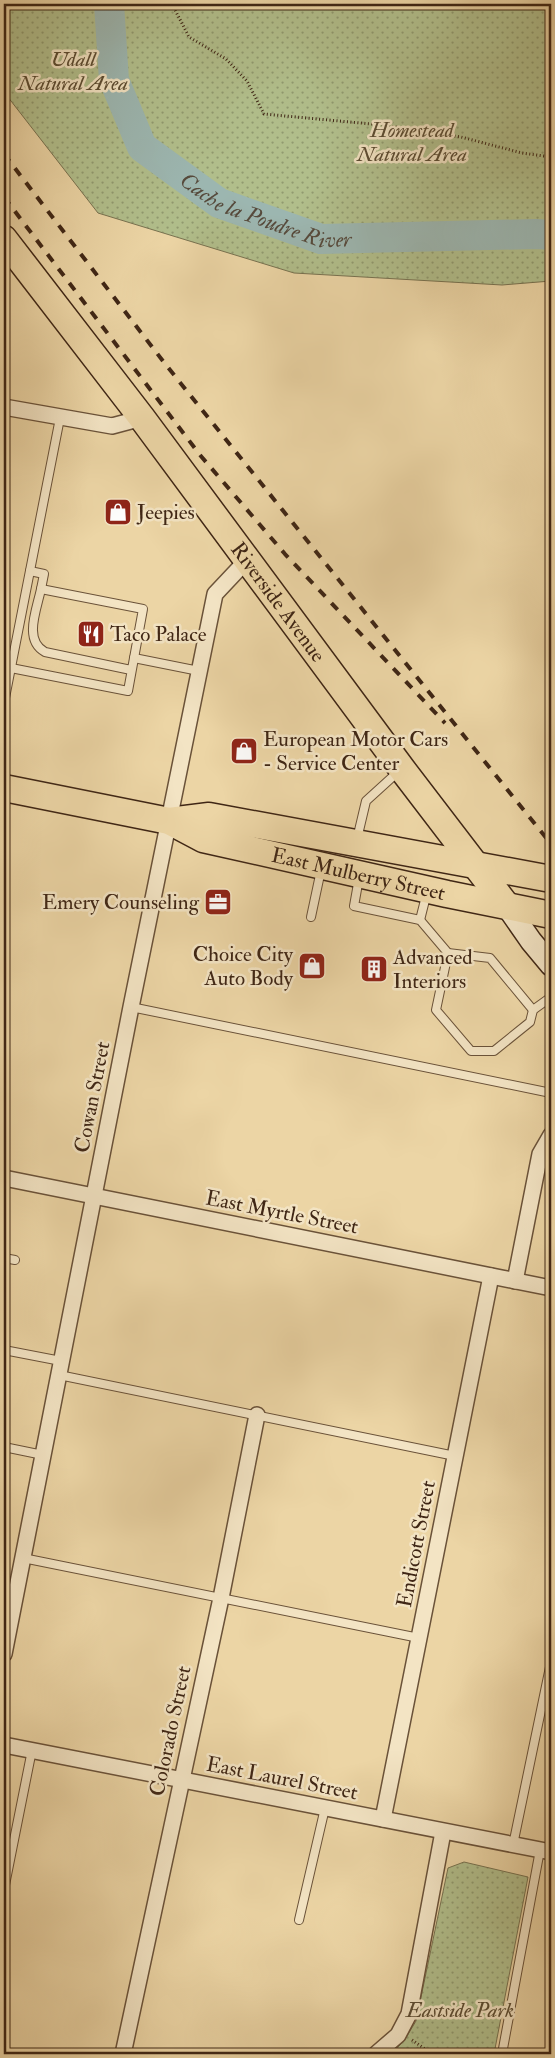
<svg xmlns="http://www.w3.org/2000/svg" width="555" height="2058" font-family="'IM FELL Double Pica',serif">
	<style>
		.park { fill: url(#park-dots); stroke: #787250 }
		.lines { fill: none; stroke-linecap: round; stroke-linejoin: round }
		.river { stroke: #9cb6b0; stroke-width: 30 }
		.lane-casing { stroke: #6a5239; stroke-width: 10 }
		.street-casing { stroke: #6a5239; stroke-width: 18 }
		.secondary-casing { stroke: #3f2615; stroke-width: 24 }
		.highway-casing { stroke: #3f2615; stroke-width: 29 }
		.path { stroke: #3f2615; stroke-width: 3; stroke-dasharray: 1 2.5; stroke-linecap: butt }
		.lane { stroke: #f3e4c4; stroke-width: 8 }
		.street { stroke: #f3e4c4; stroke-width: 15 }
		.secondary { stroke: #f3e4c4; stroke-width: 21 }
		.highway { stroke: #ecd5a5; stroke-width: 26 }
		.rail { stroke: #3f2615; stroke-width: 4; stroke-dasharray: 9 9; stroke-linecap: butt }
		.labels { text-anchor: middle; stroke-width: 5; stroke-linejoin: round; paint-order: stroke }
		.park-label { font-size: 21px; font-style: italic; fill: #5c4c32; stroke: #f3e4c4 }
		.poi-label { font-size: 21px; fill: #3f2615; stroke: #f3e4c4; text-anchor: start }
		.street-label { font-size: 21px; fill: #3f2615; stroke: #f3e4c4 }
		.water-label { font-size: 22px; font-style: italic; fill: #564a3c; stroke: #f3e4c4 }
	</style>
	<defs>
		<pattern id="park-dots" width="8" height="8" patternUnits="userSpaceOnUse" patternTransform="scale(1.25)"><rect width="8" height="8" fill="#b1be8b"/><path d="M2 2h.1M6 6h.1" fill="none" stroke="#919a70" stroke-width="1.8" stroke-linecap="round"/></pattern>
	</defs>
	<rect width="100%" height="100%" fill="#ecd5a5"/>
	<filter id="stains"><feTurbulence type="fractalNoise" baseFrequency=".004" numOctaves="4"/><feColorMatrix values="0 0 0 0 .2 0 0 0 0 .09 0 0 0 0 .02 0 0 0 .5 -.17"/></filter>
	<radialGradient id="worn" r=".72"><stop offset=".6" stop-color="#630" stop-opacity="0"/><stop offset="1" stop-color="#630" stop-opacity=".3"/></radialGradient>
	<g class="park">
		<polygon points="4,4 551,4 551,281 502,285 294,273 98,213 4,92"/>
		<polygon points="464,1862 528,1877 494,2054 391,2054 404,2041 416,2021 448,1868"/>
	</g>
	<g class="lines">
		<path class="river" id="s1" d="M109,4L114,80L142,147L219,203L321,239L536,234L551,235"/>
		<g class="lane-casing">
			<g id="lane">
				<polyline points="30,571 44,574 41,589"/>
				<polyline points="134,658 199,671"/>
				<path d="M11,668L128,691L143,609L41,589C37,609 23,640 45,652L131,670"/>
				<polyline points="4,703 60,418"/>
				<polyline points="357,839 366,801 399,771"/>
				<polyline points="359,878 354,906 420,920 448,953 436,1010 471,1051 494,1051 530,1022 533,1010 551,997"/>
				<polyline points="311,917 321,870"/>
				<polyline points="420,920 427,892"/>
				<polyline points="448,953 490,958 533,1010"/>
				<polyline points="131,1007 551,1093"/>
				<polyline points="4,1258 15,1260"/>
				<polyline points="4,1350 61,1361"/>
				<polyline points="59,1375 455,1456"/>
				<polyline points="4,1447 43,1455"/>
				<polyline points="23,1558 419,1638"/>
				<polyline points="513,1845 551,1662"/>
				<polyline points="4,1890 32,1750"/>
				<polyline points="299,1920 325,1808"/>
				<polyline points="502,2054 540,1850"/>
			</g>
		</g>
		<g class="street-casing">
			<g id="street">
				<polyline points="4,407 112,426 142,418"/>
				<polyline points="4,1178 551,1288"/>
				<polyline points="515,1281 540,1154 551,1135"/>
				<polyline points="4,1654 131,1007 215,594 247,560"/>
				<polyline points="4,1745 551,1852"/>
				<polyline points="383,1819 491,1276"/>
				<polyline points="123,2054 221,1598 257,1415"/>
				<polyline points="376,2054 398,2035 409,2014 443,1832"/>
			</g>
		</g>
		<g class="secondary-casing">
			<polyline id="secondary" points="506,905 531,941 551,965"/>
		</g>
		<g class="highway-casing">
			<g id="highway">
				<path id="s2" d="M4,239L142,418L402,769L506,905"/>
				<path id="s3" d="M4,788L169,821L203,839L447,894L551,915"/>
				<polyline points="169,821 209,816 551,879"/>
			</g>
		</g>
		<g class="path">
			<polyline points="172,4 189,37 226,59 247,81 264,114 382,125 461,137 522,153 551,157"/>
			<polyline points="412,2040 432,2054"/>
		</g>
		<use href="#lane" class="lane"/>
		<use href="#street" class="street"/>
		<use href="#secondary" class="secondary"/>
		<use href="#highway" class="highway"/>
		<g class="rail">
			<polyline points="4,154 166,365 551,844"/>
			<polyline points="4,197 200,455 285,554 445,723"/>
		</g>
	</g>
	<defs>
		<g id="shop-square" transform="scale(1.4375)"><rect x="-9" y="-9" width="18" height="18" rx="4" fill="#8f2418" stroke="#f3e4c4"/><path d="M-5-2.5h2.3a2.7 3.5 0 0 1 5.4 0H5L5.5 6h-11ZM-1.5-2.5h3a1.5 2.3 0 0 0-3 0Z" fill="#fff"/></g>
		<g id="restaurant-square" transform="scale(1.4375)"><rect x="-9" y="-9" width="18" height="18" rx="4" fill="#8f2418" stroke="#f3e4c4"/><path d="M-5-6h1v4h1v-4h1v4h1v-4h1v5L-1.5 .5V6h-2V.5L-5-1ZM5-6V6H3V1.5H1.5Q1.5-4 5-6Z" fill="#fff"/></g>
		<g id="office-square" transform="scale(1.4375)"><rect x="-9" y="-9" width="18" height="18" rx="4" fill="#8f2418" stroke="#f3e4c4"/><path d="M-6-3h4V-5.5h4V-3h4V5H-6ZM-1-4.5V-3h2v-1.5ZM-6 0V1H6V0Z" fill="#fff"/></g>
		<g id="building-square" transform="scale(1.4375)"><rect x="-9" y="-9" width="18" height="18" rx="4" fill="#8f2418" stroke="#f3e4c4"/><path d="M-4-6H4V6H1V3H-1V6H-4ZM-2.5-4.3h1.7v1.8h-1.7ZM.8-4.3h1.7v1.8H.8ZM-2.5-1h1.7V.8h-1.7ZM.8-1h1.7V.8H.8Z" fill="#fff"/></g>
	</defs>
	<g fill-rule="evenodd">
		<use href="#shop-square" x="118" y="512"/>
		<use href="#restaurant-square" x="91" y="634"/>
		<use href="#shop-square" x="244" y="751"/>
		<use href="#office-square" x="218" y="902"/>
		<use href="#shop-square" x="312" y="966"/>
		<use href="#building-square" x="374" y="969"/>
	</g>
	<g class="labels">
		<g class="park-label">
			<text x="73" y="66">Udall<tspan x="73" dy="24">Natural Area</tspan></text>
			<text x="412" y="137">Homestead<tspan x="412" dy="24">Natural Area</tspan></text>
			<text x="460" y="2017">Eastside Park</text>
		</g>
		<g class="poi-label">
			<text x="137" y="519">Jeepies</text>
			<text x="110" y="641">Taco Palace</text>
			<text x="263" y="746">European Motor Cars<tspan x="263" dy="24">- Service Center</tspan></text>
			<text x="199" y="909" text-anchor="end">Emery Counseling</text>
			<text x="293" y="961" text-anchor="end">Choice City<tspan x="293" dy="24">Auto Body</tspan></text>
			<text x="393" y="964">Advanced<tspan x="393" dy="24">Interiors</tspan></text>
		</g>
		<g class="street-label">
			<text dy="7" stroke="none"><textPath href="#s2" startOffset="455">Riverside Avenue</textPath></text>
			<text dy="7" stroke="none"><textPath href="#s3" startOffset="366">East Mulberry Street</textPath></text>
			<text transform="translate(92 1097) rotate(-79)" y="7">Cowan Street</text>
			<text transform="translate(282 1212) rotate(11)" y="7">East Myrtle Street</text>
			<text transform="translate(416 1544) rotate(-79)" y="7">Endicott Street</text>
			<text transform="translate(170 1731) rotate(-78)" y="7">Colorado Street</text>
			<text transform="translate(282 1778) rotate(11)" y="7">East Laurel Street</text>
		</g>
		<g class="water-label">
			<text dy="8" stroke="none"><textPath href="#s1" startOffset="291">Cache la Poudre River</textPath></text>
		</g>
	</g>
	<rect width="555" height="2058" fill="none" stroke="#ecd5a5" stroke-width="20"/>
	<rect x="5" y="5" width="545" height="2048" fill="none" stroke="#3f2615" stroke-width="2.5"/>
	<rect x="10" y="10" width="535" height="2038" fill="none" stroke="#3f2615"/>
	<rect width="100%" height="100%" filter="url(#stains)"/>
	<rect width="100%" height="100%" fill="url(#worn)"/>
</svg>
